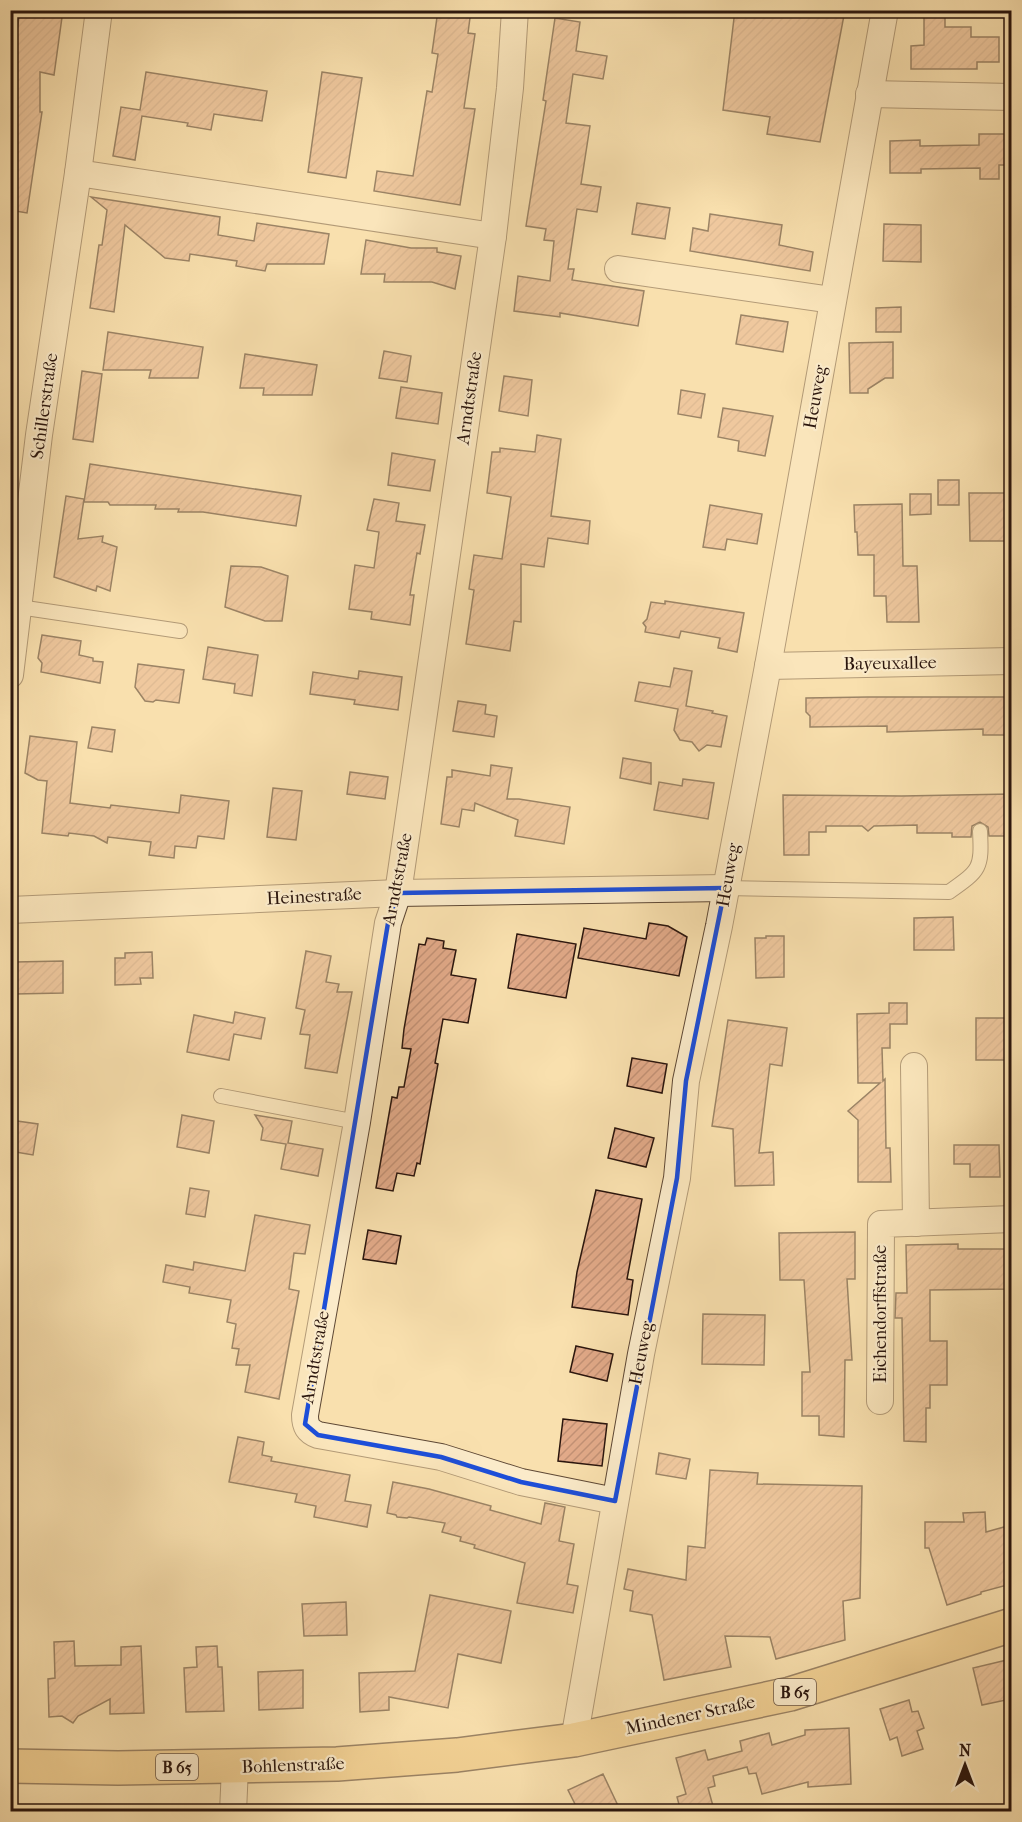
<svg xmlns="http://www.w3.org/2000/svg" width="1022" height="1822" font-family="'IM FELL French Canon',serif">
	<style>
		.building { fill: url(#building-hatch); stroke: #2a150d; stroke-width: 1.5 }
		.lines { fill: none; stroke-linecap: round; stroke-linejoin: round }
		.service-casing { stroke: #5e4835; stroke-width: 16 }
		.minor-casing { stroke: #5e4835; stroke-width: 28 }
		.primary-casing { stroke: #2a150d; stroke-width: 36 }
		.service { stroke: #fbebca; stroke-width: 14 }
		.minor { stroke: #fbebca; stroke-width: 26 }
		.primary { stroke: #ecc077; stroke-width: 33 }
		.marked { fill: none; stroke: #1d4ed8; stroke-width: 4.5; stroke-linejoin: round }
		.labels { text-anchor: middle; stroke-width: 4.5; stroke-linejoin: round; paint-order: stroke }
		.shield { fill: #fbebca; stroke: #695546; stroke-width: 1.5 }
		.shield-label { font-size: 16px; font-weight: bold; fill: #2a150d }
		.street-label { font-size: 18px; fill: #2a150d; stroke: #fbebca }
	</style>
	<defs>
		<pattern id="building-hatch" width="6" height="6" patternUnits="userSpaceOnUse" patternTransform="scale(1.5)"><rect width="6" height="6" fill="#e2aa89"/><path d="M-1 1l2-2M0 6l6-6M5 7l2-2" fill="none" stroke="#c29175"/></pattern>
	</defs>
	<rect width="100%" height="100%" fill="#f9e0ae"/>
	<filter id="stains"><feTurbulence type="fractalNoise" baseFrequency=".00333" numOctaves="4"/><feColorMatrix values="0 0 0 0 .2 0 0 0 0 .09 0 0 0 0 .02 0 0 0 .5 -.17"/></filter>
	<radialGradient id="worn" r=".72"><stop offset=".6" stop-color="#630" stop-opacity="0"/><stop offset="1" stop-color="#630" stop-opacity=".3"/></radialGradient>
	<g class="building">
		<polygon points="20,10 63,10 54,75 40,72 40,112 42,112 27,213 10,210 10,108 14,87 10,86 10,80"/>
		<polygon points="438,10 471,10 468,33 475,34 464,108 475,109 460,205 374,191 377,171 413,176 427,91 432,92 438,54 432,53"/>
		<polygon points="735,10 845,10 820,142 767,134 770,117 723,110"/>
		<polygon points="924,10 945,10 945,27 971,27 971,37 999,37 999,62 977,62 977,69 911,69 911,46 924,45"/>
		<polygon points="555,18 580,22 576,51 607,56 603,79 573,74 566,123 590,126 581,184 601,187 597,212 577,209 568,269 574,269 572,280 644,291 638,326 560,313 560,317 514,311 518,276 550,281 554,241 544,240 546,229 526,226 546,101 543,100"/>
		<polygon points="146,72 267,91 262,121 214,114 211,130 187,126 188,123 142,116 135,160 113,156 121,107 140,110"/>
		<polygon points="322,72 362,78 346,178 308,172"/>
		<polygon points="979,134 1011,134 1011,165 999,165 999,179 980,179 980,168 921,169 921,173 890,173 890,141 920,140 920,146 979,145"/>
		<polygon points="91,197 220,217 218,235 254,241 257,223 329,234 324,264 267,264 265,271 236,266 237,261 190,254 189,261 165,258 125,225 114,312 90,308 99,245 102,245 107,210"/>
		<polygon points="637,203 670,208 665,239 632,234"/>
		<polygon points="710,214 782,225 779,245 813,252 810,271 690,251 693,228 708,231"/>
		<polygon points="884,224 921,225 921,262 883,261"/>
		<polygon points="366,240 411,248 437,248 437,252 461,256 455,289 432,282 384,282 385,274 361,274"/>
		<polygon points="901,307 901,332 876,332 876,308"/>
		<polygon points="741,315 788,322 783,352 736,344"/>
		<polygon points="108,332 203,347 198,378 149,378 151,370 103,370"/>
		<polygon points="893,342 893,378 885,378 868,389 868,393 850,393 849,343"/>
		<polygon points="384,351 411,356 407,382 379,378"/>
		<polygon points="245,354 317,365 312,395 263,395 264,388 240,388"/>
		<polygon points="82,371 102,374 93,442 73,439"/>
		<polygon points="504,376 532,380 528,416 499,411"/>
		<polygon points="401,387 442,393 438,424 396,418"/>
		<polygon points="681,390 705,394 701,418 678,414"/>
		<polygon points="723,408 773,416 765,456 738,451 739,441 718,437"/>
		<polygon points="537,435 561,439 551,516 590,521 588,544 548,538 544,567 521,564 521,622 514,621 510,651 466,644 474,590 469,589 474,555 502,559 511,497 487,493 492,452 500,452 500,448 535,452"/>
		<polygon points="392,453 435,460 430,491 388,485"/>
		<polygon points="90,464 301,496 296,526 203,512 178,512 179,509 155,509 156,505 110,505 108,502 84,502"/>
		<rect x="938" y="480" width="21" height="25"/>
		<polygon points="969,493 1011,493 1011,541 970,541"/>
		<polygon points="910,494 931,494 931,514 910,515"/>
		<polygon points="66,496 84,499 78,539 103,536 102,542 117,547 110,591 97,586 96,591 54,577"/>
		<polygon points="374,499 399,503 396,521 425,525 420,554 417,553 410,595 414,595 410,625 371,619 372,612 349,609 355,565 374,568 379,532 367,530"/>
		<polygon points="902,504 903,566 917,566 919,622 887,622 886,596 874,596 874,555 858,555 857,532 855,532 854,505"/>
		<polygon points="710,505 762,514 757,544 727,539 725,550 703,547"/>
		<polygon points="231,566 261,567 288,576 282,621 265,621 225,607"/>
		<polygon points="665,601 744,613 737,652 718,648 720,638 681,631 679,638 645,632 646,627 643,623 647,619 651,602 665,604"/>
		<polygon points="42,635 81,641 79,655 93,658 93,661 103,662 100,683 41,672 42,663 38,658"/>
		<polygon points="208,647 258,655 252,696 234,693 235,684 203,679"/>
		<polygon points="138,664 184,670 179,703 156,700 153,702 145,701 135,687"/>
		<polygon points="674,668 692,671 686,706 713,711 712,713 727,716 721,747 707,745 699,751 692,742 680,740 674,730 678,709 635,701 639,682 670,687"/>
		<polygon points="359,671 402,677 398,710 354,704 355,700 310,694 313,672 358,679"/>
		<polygon points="868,697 1010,697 1011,735 983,735 983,729 887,732 887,726 810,727 810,716 806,712 806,698"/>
		<polygon points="458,701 486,705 485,714 497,716 494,737 453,731"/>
		<polygon points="92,727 115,730 112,752 88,748"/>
		<polygon points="30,736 77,742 70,803 110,808 111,805 179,813 181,795 229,801 224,839 198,836 196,848 175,846 174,858 149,855 151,842 108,837 107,843 94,836 69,833 68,836 42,833 47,781 38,780 25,773"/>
		<polygon points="623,758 651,763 651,784 620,778"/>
		<polygon points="491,765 512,768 507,799 519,799 570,807 564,844 515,836 518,820 475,803 474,811 462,809 459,827 441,824 447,777 452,777 452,770 490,776"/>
		<polygon points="350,772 388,777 385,799 347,794"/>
		<polygon points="683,779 714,783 708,819 654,810 659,782 682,786"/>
		<polygon points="273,788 302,791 296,840 267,837"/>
		<polygon points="1011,794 1011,836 989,836 988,827 980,822 972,826 971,837 952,837 952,833 917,833 917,825 874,826 868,831 862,826 826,826 826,832 809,832 809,855 784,855 783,795 902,796"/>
		<polygon points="953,917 954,950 914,950 914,918"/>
		<polygon points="649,923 668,926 687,937 679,976 578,958 584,928 646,939"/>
		<polygon points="517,934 576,944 566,998 508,988"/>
		<polygon points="766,936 784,936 784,977 756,978 755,938 766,938"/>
		<polygon points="427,938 444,941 443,948 456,950 451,975 476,979 468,1023 443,1019 435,1063 438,1064 420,1164 417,1163 414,1176 397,1173 393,1191 376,1188 392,1097 397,1098 399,1087 404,1087 411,1049 402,1048 404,1029 419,944 425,945"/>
		<polygon points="306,951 331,956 326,982 339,984 337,992 352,992 337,1073 305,1068 310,1035 300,1034 305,1010 296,1008"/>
		<polygon points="152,952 153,978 140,978 141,984 115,985 115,958 125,958 125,953"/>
		<polygon points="63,961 63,993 15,994 15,962"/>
		<polygon points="889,1003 907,1003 907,1024 890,1024 890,1048 882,1048 883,1081 885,1079 886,1148 890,1148 891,1182 858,1182 858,1120 848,1111 880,1083 858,1083 857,1014 889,1013"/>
		<polygon points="235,1012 265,1018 261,1039 234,1034 229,1060 187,1052 194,1015 233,1023"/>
		<rect x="976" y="1018" width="35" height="42"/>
		<polygon points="728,1020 787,1028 782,1066 770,1064 759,1153 773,1152 774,1185 735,1186 733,1129 712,1126"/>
		<polygon points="632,1058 667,1064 662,1093 627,1086"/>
		<polygon points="182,1115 214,1121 209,1153 177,1147"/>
		<polygon points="255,1115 292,1121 288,1143 323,1149 318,1176 281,1169 286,1144 261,1140 263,1128"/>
		<polygon points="10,1120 38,1124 33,1155 10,1151"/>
		<polygon points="615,1128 654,1138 646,1167 608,1158"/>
		<polygon points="954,1145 999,1145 1000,1177 970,1177 970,1164 954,1164"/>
		<polygon points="190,1188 209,1191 205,1217 186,1214"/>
		<polygon points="596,1190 642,1199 627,1279 633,1280 628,1315 572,1307 577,1272"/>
		<polygon points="255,1215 310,1225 305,1254 294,1253 289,1289 299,1291 279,1399 245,1392 250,1365 236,1365 239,1349 232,1348 236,1324 227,1322 231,1300 189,1293 190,1287 163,1282 166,1265 193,1270 194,1262 245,1271"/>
		<polygon points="368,1230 401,1236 396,1264 363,1259"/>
		<polygon points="855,1232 855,1279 847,1279 852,1360 845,1360 844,1437 819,1435 819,1416 802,1416 802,1372 810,1372 804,1280 780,1280 779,1233"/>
		<polygon points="958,1244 958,1249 1011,1249 1011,1289 930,1290 930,1341 947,1341 947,1385 930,1385 930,1408 926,1408 926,1442 904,1441 902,1318 895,1318 896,1293 907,1293 906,1245"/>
		<polygon points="703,1314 765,1315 764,1365 702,1364"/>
		<polygon points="576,1346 613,1354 607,1381 570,1372"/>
		<polygon points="563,1419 607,1424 602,1466 558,1461"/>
		<polygon points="238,1437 264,1442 262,1455 272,1457 271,1461 350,1475 345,1501 371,1505 367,1527 314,1517 316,1506 295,1502 297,1494 229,1482"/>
		<polygon points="659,1453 690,1459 686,1479 656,1474"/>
		<polygon points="710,1470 758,1473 757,1484 862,1486 860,1598 843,1601 845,1640 776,1659 770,1637 725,1636 731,1667 664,1680 652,1615 630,1611 633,1591 624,1589 628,1569 686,1580 688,1546 705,1548"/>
		<polygon points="393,1482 429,1489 491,1506 490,1510 541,1524 545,1503 565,1507 559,1541 574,1544 567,1584 578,1586 573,1613 517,1603 525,1563 474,1548 475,1545 460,1541 461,1537 442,1532 445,1523 409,1517 407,1518 397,1517 396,1515 387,1513"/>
		<polygon points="985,1512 986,1532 1011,1525 1011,1584 981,1592 981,1594 947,1605 929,1548 925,1548 925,1522 964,1522 963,1513"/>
		<polygon points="430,1595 511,1611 501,1663 458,1654 448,1708 389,1697 389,1710 360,1712 359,1673 415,1671"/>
		<polygon points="346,1602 347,1635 304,1636 302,1604"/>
		<polygon points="74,1641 75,1666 121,1665 121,1647 141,1646 144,1713 110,1714 110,1699 78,1716 73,1723 62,1716 49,1717 48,1679 55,1678 54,1642"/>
		<polygon points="217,1646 218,1667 222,1667 224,1711 186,1712 184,1668 197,1667 196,1647"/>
		<polygon points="1011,1659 1011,1699 982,1705 973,1668"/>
		<polygon points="303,1670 303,1708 259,1710 258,1672"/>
		<polygon points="909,1700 912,1712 918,1711 924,1728 917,1731 923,1749 902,1756 897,1737 890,1740 880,1709"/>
		<polygon points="849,1728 851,1784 808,1787 808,1782 762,1794 756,1773 749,1774 747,1767 713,1776 715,1786 708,1788 713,1806 693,1812 681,1812 677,1797 686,1794 676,1758 705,1750 708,1760 742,1751 740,1741 769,1733 772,1745 805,1735 805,1730"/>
		<polygon points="603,1774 621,1812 579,1812 568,1790"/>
	</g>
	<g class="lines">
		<g class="service-casing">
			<g id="service">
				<polyline points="19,607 180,631"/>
				<path d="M725,888L949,892C980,870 982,869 980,831"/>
				<polyline points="221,1096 357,1122"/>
			</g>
		</g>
		<g class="minor-casing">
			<g id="minor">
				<path d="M515,10L510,88L493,236L398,893L388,923L357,1122L305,1415C305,1426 308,1431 318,1435L441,1457L521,1482L615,1501"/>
				<polyline points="869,94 1012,97"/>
				<polyline points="78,173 493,236"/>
				<polyline points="618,269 832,300"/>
				<polyline points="768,666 1012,661"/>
				<polyline points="10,675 39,435 78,173 99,10"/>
				<polyline points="10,910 398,893 725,888"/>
				<polyline points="914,1066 916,1223"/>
				<polyline points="880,1401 881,1224 1012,1219"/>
				<polyline points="574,1740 641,1354 677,1178 686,1081 719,926 768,666 885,10"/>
				<polyline points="233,1812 235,1767"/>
			</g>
		</g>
		<g class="primary-casing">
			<polyline id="primary" points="10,1766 118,1768 337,1764 457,1755 574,1740 790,1694 1012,1625"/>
		</g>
		<use href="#service" class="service"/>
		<use href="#minor" class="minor"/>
		<use href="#primary" class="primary"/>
	</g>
	<path d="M0 0H1022V1822H0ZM725,888L686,1081L677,1178L615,1501L521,1482L441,1457L318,1435L305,1424L388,923L398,893Z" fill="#f9e0ae" fill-opacity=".55" fill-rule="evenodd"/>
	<path class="marked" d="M725,888L686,1081L677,1178L615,1501L521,1482L441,1457L318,1435L305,1424L388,923L398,893Z"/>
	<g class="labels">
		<g class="shield">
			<rect x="774" y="1679" width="42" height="26" rx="4.5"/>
			<rect x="156" y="1754" width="42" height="26" rx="4.5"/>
		</g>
		<g class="shield-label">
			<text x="795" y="1698">B 65</text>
			<text x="177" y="1773">B 65</text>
		</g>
		<g class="street-label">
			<text transform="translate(815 397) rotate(-80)" y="6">Heuweg</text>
			<text transform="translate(469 398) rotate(-82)" y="6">Arndtstraße</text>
			<text transform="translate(44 406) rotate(-82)" y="6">Schillerstraße</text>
			<text transform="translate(890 663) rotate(-1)" y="6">Bayeuxallee</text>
			<text transform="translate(728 875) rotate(-80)" y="6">Heuweg</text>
			<text transform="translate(397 879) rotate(-79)" y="6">Arndtstraße</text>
			<text transform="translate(314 896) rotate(-3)" y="6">Heinestraße</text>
			<text transform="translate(880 1314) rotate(-90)" y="6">Eichendorffstraße</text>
			<text transform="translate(641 1353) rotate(-79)" y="6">Heuweg</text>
			<text transform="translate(315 1357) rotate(-80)" y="6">Arndtstraße</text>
			<text transform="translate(690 1715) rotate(-12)" y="6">Mindener Straße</text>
			<text transform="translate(293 1765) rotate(-2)" y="6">Bohlenstraße</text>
		</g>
	</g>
	<rect width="1022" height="1822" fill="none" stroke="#f9e0ae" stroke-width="36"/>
	<rect x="12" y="12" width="998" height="1798" fill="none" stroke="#2a150d" stroke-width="3"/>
	<rect x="18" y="18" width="986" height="1786" fill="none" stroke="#2a150d" stroke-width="1.5"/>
	<g transform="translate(965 1765)" stroke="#fbebca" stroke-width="4.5" paint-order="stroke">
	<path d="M0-4.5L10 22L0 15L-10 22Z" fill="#2a150d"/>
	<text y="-9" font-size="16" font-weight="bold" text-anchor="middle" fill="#2a150d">N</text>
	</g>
	<rect width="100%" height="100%" filter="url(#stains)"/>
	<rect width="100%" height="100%" fill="url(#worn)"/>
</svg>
